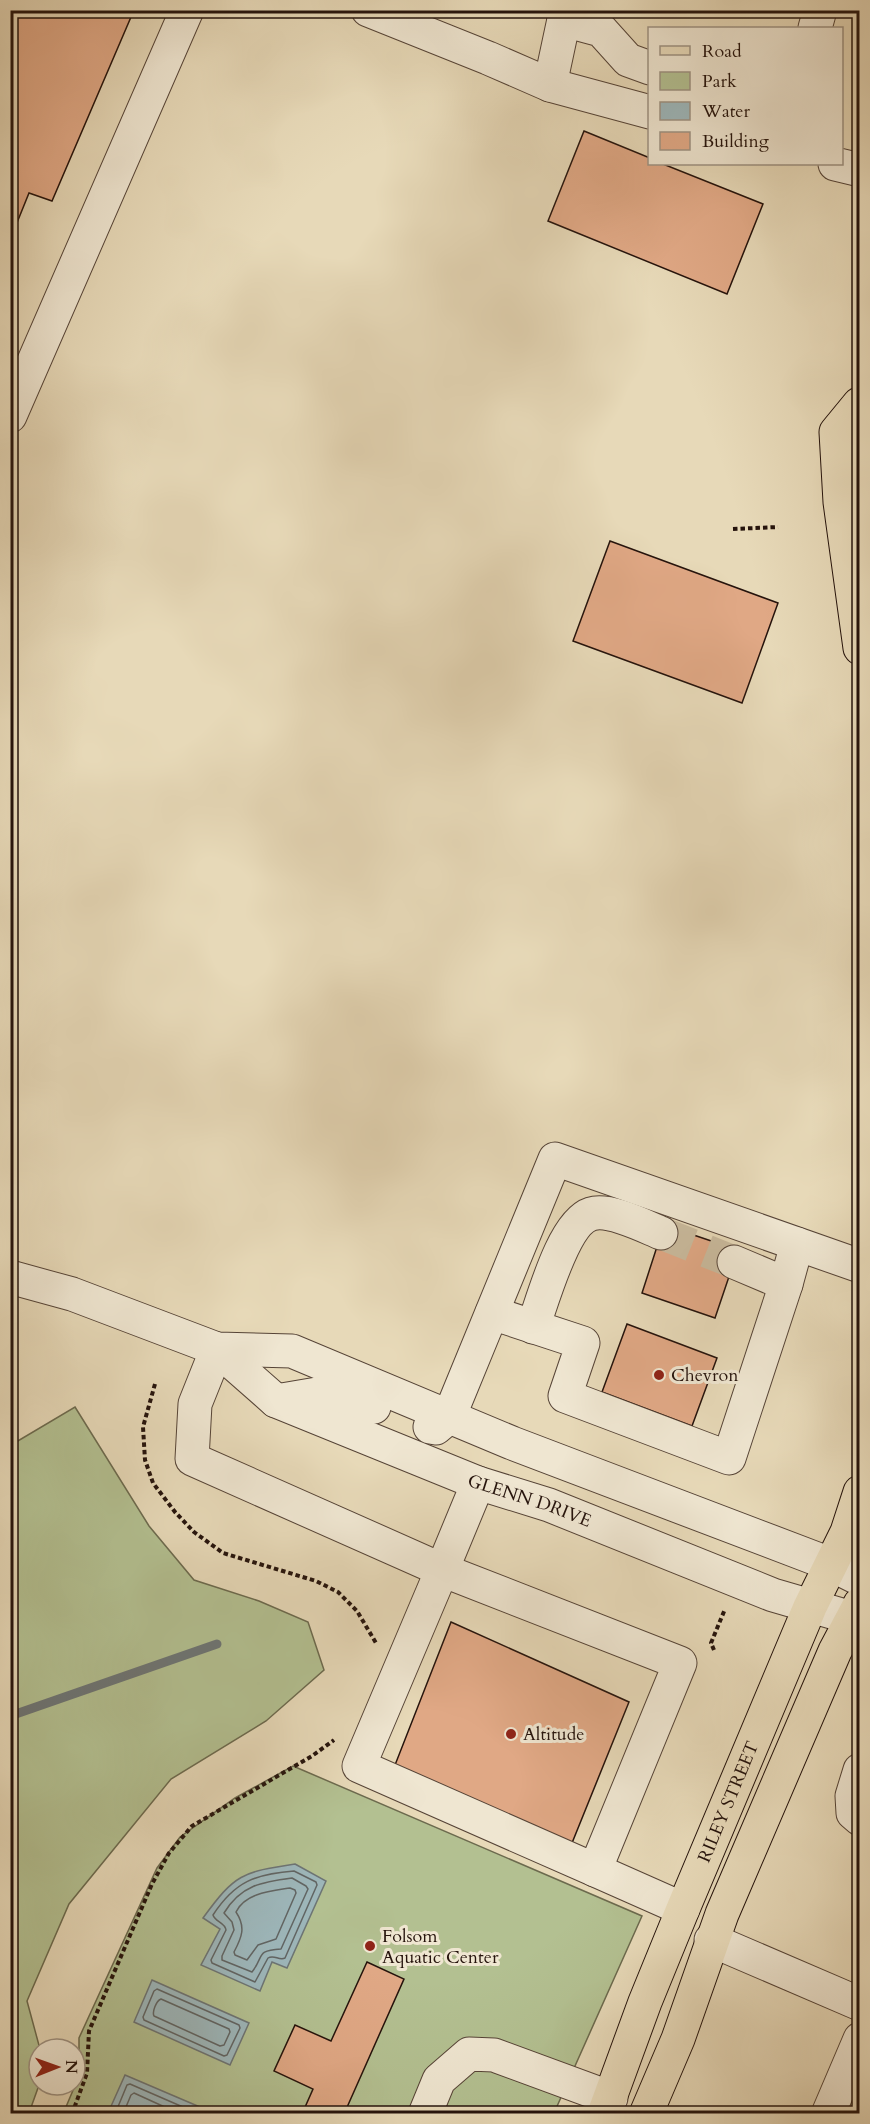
<svg xmlns="http://www.w3.org/2000/svg" width="870" height="2124" font-family="Cardo,serif">
	<style>
		.green { fill: #b3c091; stroke: #6c6a4e; stroke-width: 1.5 }
		.water { fill: #9db7bb; stroke: #6d7575; stroke-width: 1.5 }
		.lines { fill: none; stroke-linecap: round; stroke-linejoin: round }
		.shore { stroke: #616564; stroke-width: 1.5 }
		.stream { stroke: #6d7575; stroke-width: 9 }
		.building { fill: #e0a885; stroke: #25130c; stroke-width: 1.5 }
		.minor-tunnel { stroke: #cabb9e; stroke-width: 33; stroke-dasharray: 33 16; stroke-linecap: butt }
		.minor-casing { stroke: #564437; stroke-width: 35 }
		.major-casing { stroke: #25130c; stroke-width: 35 }
		.path { stroke: #25130c; stroke-width: 4; stroke-dasharray: 4.5 3; stroke-linecap: butt }
		.minor { stroke: #efe6d1; stroke-width: 33 }
		.major { stroke: #e7d9b8; stroke-width: 33 }
		.poi-dot { fill: #8f2418; stroke: #efe6d1; stroke-width: 2 }
		.labels { text-anchor: middle; stroke-width: 6; stroke-linejoin: round; paint-order: stroke }
		.poi-label { font-size: 18px; fill: #25130c; stroke: #efe6d1; text-anchor: start }
		.street-label { font-size: 18px; fill: #25130c; stroke: #efe6d1 }
	</style>
	<rect width="100%" height="100%" fill="#e7d9b8"/>
	<filter id="stains"><feTurbulence type="fractalNoise" baseFrequency=".00333" numOctaves="4"/><feColorMatrix values="0 0 0 0 .2 0 0 0 0 .09 0 0 0 0 .02 0 0 0 .5 -.17"/></filter>
	<radialGradient id="worn" r=".72"><stop offset=".6" stop-color="#630" stop-opacity="0"/><stop offset="1" stop-color="#630" stop-opacity=".3"/></radialGradient>
	<g class="green">
		<polygon points="75,1407 149,1526 194,1580 259,1601 308,1622 324,1670 266,1721 171,1779 69,1904 27,2001 40,2049 39,2085 29,2113 11,2113 11,1445"/>
		<polygon points="293,1766 642,1916 554,2113 63,2114 79,2076 79,2038 157,1868 180,1837 235,1798"/>
	</g>
	<g class="water">
		<path d="M295,1864L326,1881L287,1968L272,1962L260,1991L201,1965L220,1929L203,1918C235,1874 242,1872 295,1864Z"/>
		<polygon points="152,1980 249,2023 230,2065 134,2022"/>
		<polygon points="125,2075 214,2113 108,2113"/>
	</g>
	<g class="lines">
		<g class="shore">
			<path d="M294,1871L316,1882L317,1885L285,1958C279,1961 274,1954 268,1958L255,1982L212,1963L211,1960L226,1930C225,1922 215,1922 213,1915C235,1881 256,1874 294,1871Z"/>
			<path d="M292,1878L306,1886L308,1889L281,1949C255,1951 265,1955 252,1972L222,1960V1956L234,1930L232,1922L224,1913C241,1885 262,1882 292,1878Z"/>
			<path d="M290,1888L295,1890L296,1893L276,1939L258,1945L247,1960L235,1955L234,1952C242,1937 246,1927 236,1912C245,1893 271,1891 290,1888Z"/>
			<polygon points="157,1989 239,2025 240,2028 227,2055 224,2056 144,2020 143,2017 154,1991"/>
			<path d="M161,1999L229,2029L230,2032L224,2045L220,2046L154,2016C152,2012 156,2001 161,1999Z"/>
			<polyline points="115,2114 127,2085 130,2084 199,2114"/>
			<polyline points="123,2114 131,2095 134,2093 180,2114"/>
		</g>
		<polyline class="stream" points="10,1716 217,1644"/>
	</g>
	<g class="building">
		<polygon points="10,10 134,10 52,201 29,193 10,240"/>
		<polygon points="584,131 650,158 650,164 663,164 763,204 727,294 548,221"/>
		<polygon points="610,541 778,603 742,703 573,641"/>
		<polygon points="664,1225 738,1250 715,1318 642,1293"/>
		<polygon points="627,1324 717,1358 692,1426 602,1392"/>
		<polygon points="451,1622 629,1702 572,1843 395,1765"/>
		<polygon points="367,1962 404,1979 344,2114 302,2114 313,2089 274,2071 295,2025 331,2041"/>
	</g>
	<g class="lines">
		<polyline class="minor-tunnel" points="661,1233 734,1262"/>
		<g class="minor-casing">
			<g id="minor">
				<polyline points="368,10 488,58 550,85 650,112"/>
				<polyline points="564,20 601,30 628,60 650,68"/>
				<polyline points="815,28 820,10"/>
				<polyline points="550,85 566,10"/>
				<polyline points="835,164 860,170"/>
				<polyline points="10,416 187,10"/>
				<polyline points="734,1262 786,1284"/>
				<polyline points="10,1277 72,1294 217,1349 292,1351 512,1443 830,1564 860,1579"/>
				<polyline points="492,1313 583,1343 565,1396 729,1458 786,1284 797,1244"/>
				<path d="M533,1327C543,1300 563,1223 591,1214C609,1208 644,1226 661,1233"/>
				<path id="s1" d="M217,1349L276,1401L478,1483L549,1505L773,1595L852,1618H860"/>
				<polyline points="217,1349 195,1404 192,1459 442,1570 478,1483"/>
				<polyline points="276,1401 329,1392 374,1407"/>
				<polyline points="430,1427 436,1428 449,1417 555,1159 860,1266"/>
				<polygon points="442,1570 680,1663 595,1870 359,1766"/>
				<polyline points="860,1770 852,1796 853,1813 860,1819"/>
				<polyline points="595,1870 683,1909"/>
				<polyline points="711,1940 860,2004"/>
				<polyline points="425,2114 439,2080 469,2054 494,2055 611,2098"/>
				<polyline points="828,2114 860,2039"/>
			</g>
		</g>
		<g class="major-casing">
			<g id="major">
				<polyline points="859,404 836,432 840,502 860,648"/>
				<path id="s2" d="M604,2114L645,2002L683,1909L810,1607L847,1532L860,1492"/>
				<polyline points="646,2114 678,2039 722,1914 835,1651 860,1604"/>
			</g>
		</g>
		<g class="path">
			<polyline points="733,529 778,527"/>
			<polyline points="155,1384 143,1427 145,1460 153,1483 175,1512 194,1532 223,1553 316,1581 338,1592 357,1611 376,1643"/>
			<polyline points="714,1650 711,1643 725,1609"/>
			<polyline points="72,2114 87,2073 89,2031 152,1884 169,1853 192,1826 312,1756 334,1740"/>
		</g>
		<use href="#minor" class="minor"/>
		<use href="#major" class="major"/>
	</g>
	<g class="poi-dot">
		<circle cx="659" cy="1375" r="6"/>
		<circle cx="511" cy="1734" r="6"/>
		<circle cx="370" cy="1946" r="6"/>
	</g>
	<g class="labels">
		<g class="poi-label">
			<text x="671" y="1381">Chevron</text>
			<text x="523" y="1740">Altitude</text>
			<text x="382" y="1942">Folsom<tspan x="382" dy="21">Aquatic Center</tspan></text>
		</g>
		<g class="street-label">
			<text dy="6" stroke="none"><textPath href="#s1" startOffset="351">GLENN DRIVE</textPath></text>
			<text dy="6" stroke="none"><textPath href="#s2" startOffset="336">RILEY STREET</textPath></text>
		</g>
	</g>
	<rect width="870" height="2124" fill="none" stroke="#e7d9b8" stroke-width="36"/>
	<rect x="12" y="12" width="846" height="2100" fill="none" stroke="#25130c" stroke-width="3"/>
	<rect x="18" y="18" width="834" height="2088" fill="none" stroke="#25130c" stroke-width="1.5"/>
	<rect x="648" y="27" width="195" height="138" fill="#efe6d1" stroke="#9e9282" stroke-width="1.5"/>
	<rect x="660" y="46" width="30" height="9" fill="#e7d9b8" stroke="#9e9282" stroke-width="1.5"/>
	<text x="702" y="57" font-size="18" fill="#25130c">Road</text>
	<rect x="660" y="72" width="30" height="18" fill="#b3c091" stroke="#9e9282" stroke-width="1.5"/>
	<text x="702" y="87" font-size="18" fill="#25130c">Park</text>
	<rect x="660" y="102" width="30" height="18" fill="#9db7bb" stroke="#9e9282" stroke-width="1.5"/>
	<text x="702" y="117" font-size="18" fill="#25130c">Water</text>
	<rect x="660" y="132" width="30" height="18" fill="#e0a885" stroke="#9e9282" stroke-width="1.5"/>
	<text x="702" y="147" font-size="18" fill="#25130c">Building</text>
	<g transform="translate(57 2067) rotate(89)"><circle r="28" fill="#efe6d1" stroke="#9e9282" stroke-width="1.5"/>
	<path d="M0-4.5L10 22L0 15L-10 22Z" fill="#8f2418"/>
	<text y="-9" font-size="16" font-weight="bold" text-anchor="middle" fill="#25130c">N</text>
	</g>
	<rect width="100%" height="100%" filter="url(#stains)"/>
	<rect width="100%" height="100%" fill="url(#worn)"/>
</svg>
